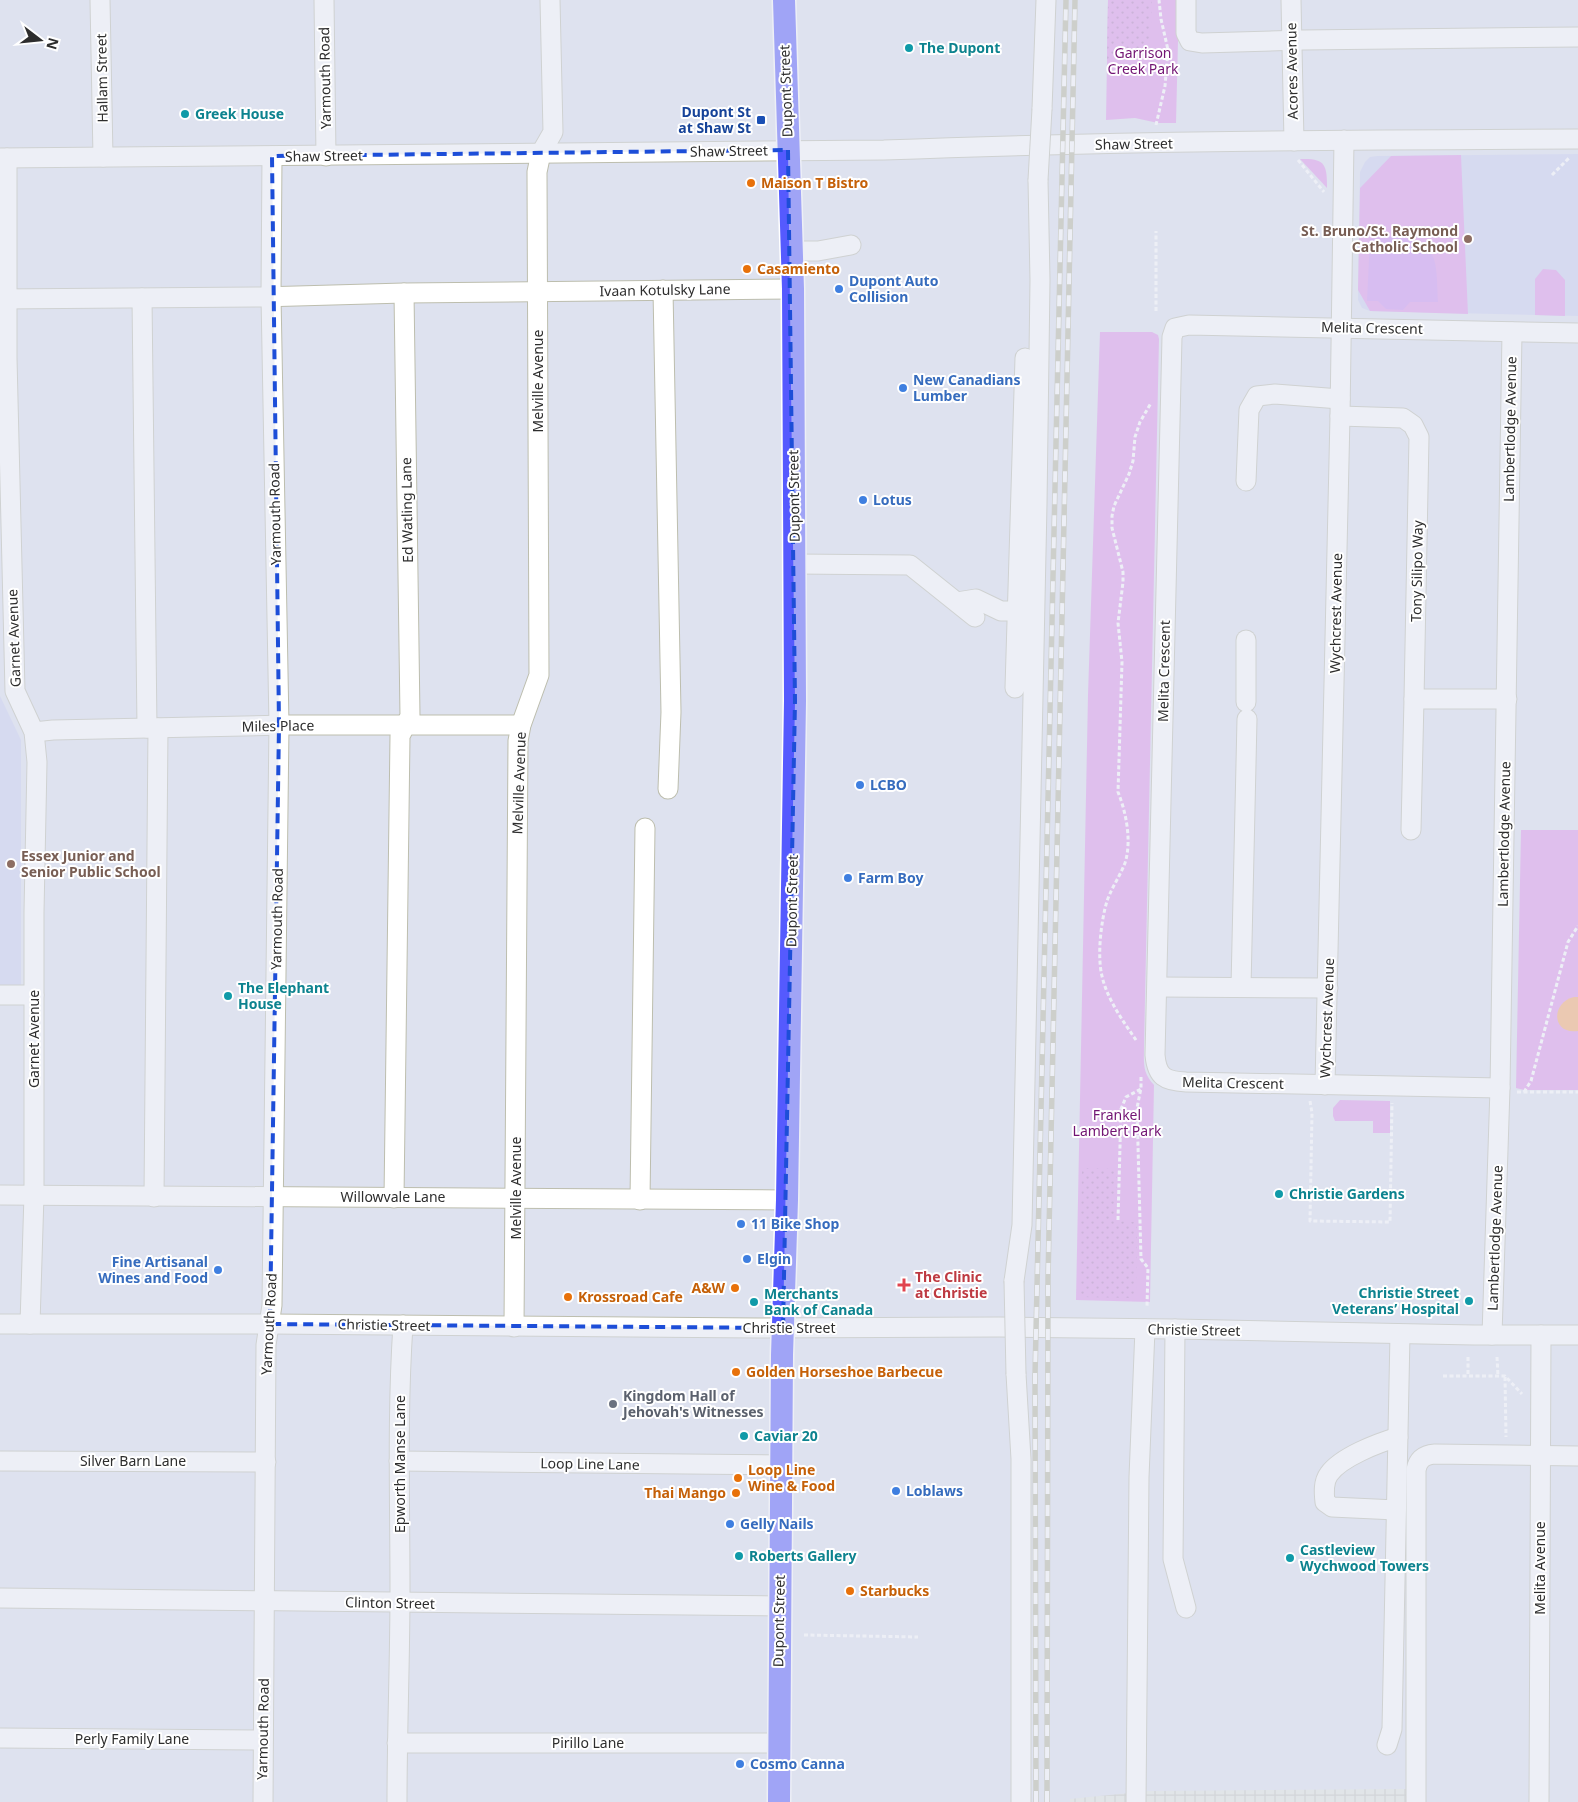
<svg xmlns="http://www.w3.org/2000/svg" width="1578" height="1802" font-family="'Noto Sans',sans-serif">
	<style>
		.industrial { fill: url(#industrial-grid) }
		.education { fill: #cdd1f2 }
		.grass { fill: #df96eb }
		.garden { fill: url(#garden-dots) }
		.pitch { fill: #ce91f3 }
		.water { fill: #faac68 }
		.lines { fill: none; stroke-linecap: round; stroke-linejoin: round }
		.minor-casing { stroke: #bdbeae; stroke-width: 21 }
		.major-casing { stroke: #fff; stroke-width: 25 }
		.path { stroke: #fff; stroke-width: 3; stroke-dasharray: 4 2.5; stroke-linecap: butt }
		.minor { stroke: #fff; stroke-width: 19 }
		.major { stroke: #555afe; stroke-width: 22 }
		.rail-casing { stroke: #b8b9a0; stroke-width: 5.5 }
		.rail { stroke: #fff; stroke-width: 4; stroke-dasharray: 11; stroke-linecap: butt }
		.minor-bridge-casing { stroke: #bdbeae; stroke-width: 21; stroke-linecap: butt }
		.minor-bridge { stroke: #fff; stroke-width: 19 }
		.marked { fill: none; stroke: #1d4ed8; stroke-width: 4; stroke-dasharray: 10 6; stroke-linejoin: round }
		.culture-dot { fill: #0f9aa8; stroke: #fff; stroke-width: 2 }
		.transit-dot { fill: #1a4fb4; stroke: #fff; stroke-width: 2 }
		.food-dot { fill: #e8710a; stroke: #fff; stroke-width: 2 }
		.education-dot { fill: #8d6e63; stroke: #fff; stroke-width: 2 }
		.shop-dot { fill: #3f7fe0; stroke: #fff; stroke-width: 2 }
		.health-dot { fill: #e0444e; stroke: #fff; stroke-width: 2 }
		.worship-dot { fill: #6b7280; stroke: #fff; stroke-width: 2 }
		.labels { text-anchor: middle; stroke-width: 4; stroke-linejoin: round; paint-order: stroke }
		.culture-label { font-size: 14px; font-weight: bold; fill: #0d838f; stroke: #fff; text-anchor: start }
		.park-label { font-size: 14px; fill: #721473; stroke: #fff }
		.street-label { font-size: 14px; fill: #2d2d2d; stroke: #fff }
		.transit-label { font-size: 14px; font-weight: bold; fill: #164399; stroke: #fff; text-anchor: end }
		.food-label { font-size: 14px; font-weight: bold; fill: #c56008; stroke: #fff; text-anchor: start }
		.education-label { font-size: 14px; font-weight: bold; fill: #785e54; stroke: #fff; text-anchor: end }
		.shop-label { font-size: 14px; font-weight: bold; fill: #366cbe; stroke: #fff; text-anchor: start }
		.health-label { font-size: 14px; font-weight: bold; fill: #be3a42; stroke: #fff; text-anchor: start }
		.worship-label { font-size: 14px; font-weight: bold; fill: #5b616d; stroke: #fff; text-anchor: start }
	</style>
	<defs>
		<pattern id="industrial-grid" width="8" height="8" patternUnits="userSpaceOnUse" patternTransform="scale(1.25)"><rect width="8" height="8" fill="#e4e8df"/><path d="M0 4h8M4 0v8" fill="none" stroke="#c4c7c0"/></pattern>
		<pattern id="garden-dots" width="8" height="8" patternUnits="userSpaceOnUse" patternTransform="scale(1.25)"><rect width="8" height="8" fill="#df96eb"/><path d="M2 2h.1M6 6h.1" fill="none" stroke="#b57bbf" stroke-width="1.8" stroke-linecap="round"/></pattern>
	</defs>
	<rect width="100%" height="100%" fill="#dee2ef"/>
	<polygon class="industrial" points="1408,1789 1407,1802 1070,1802 1070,1799 1149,1791"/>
	<g class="education">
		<polygon points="1578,154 1578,316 1370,311 1362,308 1358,300 1360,172 1365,162 1370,157 1377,156"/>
		<polygon points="0,696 21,740 21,988 0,988"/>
	</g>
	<g class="grass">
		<polygon points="1108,0 1179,0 1176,123 1158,123 1135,118 1106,120"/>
		<polygon points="1461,155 1468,314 1370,311 1358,290 1360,188 1391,156"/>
		<path d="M1300,159C1325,158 1327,164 1327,188Z"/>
		<polygon points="1543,269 1556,270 1565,280 1565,316 1535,315 1535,279"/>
		<path d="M1100,332H1152L1158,335L1159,339L1144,1046C1144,1063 1142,1072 1154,1085L1150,1302L1076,1300L1088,695Z"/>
		<polygon points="1521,830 1578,830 1578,1090 1524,1090 1516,1088"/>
		<polygon points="1340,1100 1390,1101 1390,1133 1373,1133 1373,1121 1335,1121 1333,1116 1333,1108"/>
	</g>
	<g class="garden">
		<polygon points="1108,0 1152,0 1150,48 1132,50 1131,59 1107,59"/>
		<polygon points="1082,1168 1117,1169 1116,1221 1137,1222 1136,1298 1079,1297"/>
	</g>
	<path class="pitch" d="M1398,236C1409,239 1426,244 1432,255C1438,264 1437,290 1438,302H1410L1403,310L1386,309L1378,301H1367L1370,239Z"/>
	<path class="water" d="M1574,997H1578V1031C1552,1035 1550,1003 1574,997Z"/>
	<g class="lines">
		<g class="minor-casing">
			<g id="minor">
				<polyline points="100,0 103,157"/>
				<polyline points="324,0 326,156"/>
				<polyline points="1186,0 1186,33 1190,41 1202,43 1302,40 1578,37"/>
				<polyline points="1291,0 1294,141"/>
				<polyline points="1042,109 1046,0"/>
				<path d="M0,158L884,150C1115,141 1347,140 1578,139"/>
				<polyline points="7,158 7,358 15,691 34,732 37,762 34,912 34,1195 30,1324"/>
				<polyline points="792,251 818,251 851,245"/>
				<polyline points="663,290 671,712 668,789"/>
				<polyline points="142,298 147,728"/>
				<polyline points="0,299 261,297 404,293 793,289"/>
				<polyline points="1340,416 1403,418 1413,425 1419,437 1414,699 1507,699"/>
				<polyline points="1246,481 1249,410 1257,396 1275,394 1340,399"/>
				<polyline points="795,564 910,565 975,617"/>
				<polyline points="957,602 976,599 1001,611 1017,611"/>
				<polyline points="1015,688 1025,358"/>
				<polyline points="1246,702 1246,640"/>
				<polyline points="34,732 53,730 288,725 521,725"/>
				<polyline points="1411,830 1414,699"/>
				<polyline points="1158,987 1328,988"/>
				<polyline points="1241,987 1247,719"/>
				<polyline points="0,995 34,995"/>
				<polyline points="1325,1085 1340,416 1344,140"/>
				<path d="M1500,1088L1186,1082C1165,1081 1157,1077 1155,1055L1172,337L1175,328L1189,325L1578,333"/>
				<polyline points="0,1195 787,1200"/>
				<polyline points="154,1197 158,728"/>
				<polyline points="394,1198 400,736 410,716 404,293"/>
				<polyline points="640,1200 645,828"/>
				<polyline points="1014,1281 1022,1225 1037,504 1040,280 1038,180"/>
				<polyline points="0,1324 270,1324 758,1328 999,1327 1175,1329 1474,1335 1578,1335"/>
				<polyline points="514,1327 518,741 521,725 539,675 537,172 541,153 553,132 550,0"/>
				<polyline points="1175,1329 1173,1559 1186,1608"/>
				<polyline points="1492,1335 1500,1088 1512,332"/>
				<polyline points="1016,1374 1021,1459 1021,1802"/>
				<polyline points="0,1461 266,1462"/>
				<polyline points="399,1461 781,1465"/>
				<path d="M1396,1510L1332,1507L1325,1502C1324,1493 1323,1482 1329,1474C1341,1457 1378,1443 1398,1437"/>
				<polyline points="0,1598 780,1606"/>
				<polyline points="0,1738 263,1740"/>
				<polyline points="397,1743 778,1743"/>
				<polyline points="1387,1745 1392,1729 1400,1334"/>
				<polyline points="263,1802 266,1345 272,1305 279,725 271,296 272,156"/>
				<path d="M397,1802C397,1731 400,1661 400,1590C400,1502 397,1413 403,1325"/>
				<polyline points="1136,1802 1139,1477 1145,1329"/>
				<path d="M1416,1802V1470C1418,1459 1424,1455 1435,1454L1578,1456"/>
				<polyline points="1539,1802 1541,1335"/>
			</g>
		</g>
		<g class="major-casing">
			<polyline id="major" points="779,1802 782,1355 787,1200 795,701 793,289 784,0"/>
		</g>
		<g class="path">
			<polyline points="1156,125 1165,86 1168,50 1161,19 1159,0"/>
			<polyline points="1298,160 1324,192"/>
			<polyline points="1552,175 1570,157"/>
			<polyline points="1156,311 1156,231"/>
			<path d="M1136,1040C1123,1021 1107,999 1102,976C1097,956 1101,921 1107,901C1112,887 1120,876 1125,863C1132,841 1126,812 1118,792L1122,662L1118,623L1123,582V572L1112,528V516L1114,506L1129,474L1133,461L1135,437L1140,422L1151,403"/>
			<polyline points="1141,1077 1141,1088 1137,1108 1141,1259 1148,1268 1147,1306"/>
			<polyline points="1517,1092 1578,1092"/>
			<polyline points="1524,1092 1531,1081 1568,942 1578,926"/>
			<polyline points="1310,1101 1312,1113 1310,1221 1390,1222 1392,1103"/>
			<polyline points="1118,1220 1121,1109 1126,1097 1141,1089"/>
			<polyline points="1468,1357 1468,1375"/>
			<polyline points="1497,1357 1498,1376"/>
			<polyline points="1443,1376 1505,1376 1522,1394"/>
			<polyline points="1505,1377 1506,1437"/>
			<polyline points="804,1635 918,1637"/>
			<polyline points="747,1765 754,1764"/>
		</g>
		<use href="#minor" class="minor"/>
		<use href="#major" class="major"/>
		<g class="rail-casing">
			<g id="rail">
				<polyline points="1036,1802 1035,1376 1066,0"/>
				<polyline points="1047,1802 1048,1279 1075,0"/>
			</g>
		</g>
		<use href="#rail" class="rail"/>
		<g class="minor-bridge-casing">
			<g id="minor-bridge">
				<polyline points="1038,180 1042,109"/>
				<polyline points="1014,1281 1016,1374"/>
			</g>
		</g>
		<use href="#minor-bridge" class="minor-bridge"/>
	</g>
	<path d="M0 0H1578V1802H0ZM788,150L795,701L783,1328L270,1324L279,725L272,156Z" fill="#dee2ef" fill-opacity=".55" fill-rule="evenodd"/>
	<path class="marked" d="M788,150L795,701L783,1328L270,1324L279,725L272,156Z"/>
	<g class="culture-dot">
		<circle cx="909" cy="48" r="5"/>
		<circle cx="185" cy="114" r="5"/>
		<circle cx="228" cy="996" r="5"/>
		<circle cx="1279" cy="1194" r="5"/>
		<circle cx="1469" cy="1301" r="5"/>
		<circle cx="754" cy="1302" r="5"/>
		<circle cx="744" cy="1436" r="5"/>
		<circle cx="739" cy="1556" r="5"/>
		<circle cx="1290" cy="1558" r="5"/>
	</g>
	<rect class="transit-dot" x="756" y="115" width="10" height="10" rx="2.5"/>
	<g class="food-dot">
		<circle cx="751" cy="183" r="5"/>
		<circle cx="747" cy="269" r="5"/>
		<circle cx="735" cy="1288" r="5"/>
		<circle cx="568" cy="1297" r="5"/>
		<circle cx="736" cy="1372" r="5"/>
		<circle cx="738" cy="1478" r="5"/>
		<circle cx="736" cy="1493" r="5"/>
		<circle cx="850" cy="1591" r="5"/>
	</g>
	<g class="education-dot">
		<circle cx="1468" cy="239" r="5"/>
		<circle cx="11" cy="864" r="5"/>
	</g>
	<g class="shop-dot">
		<circle cx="839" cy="289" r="5"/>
		<circle cx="903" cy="388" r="5"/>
		<circle cx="863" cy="500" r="5"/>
		<circle cx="860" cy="785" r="5"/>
		<circle cx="848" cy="878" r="5"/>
		<circle cx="741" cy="1224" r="5"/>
		<circle cx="747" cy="1259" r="5"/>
		<circle cx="218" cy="1270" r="5"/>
		<circle cx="896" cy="1491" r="5"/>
		<circle cx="730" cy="1524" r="5"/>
		<circle cx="740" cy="1764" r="5"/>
	</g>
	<path class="health-dot" d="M901.5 1277.5h5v5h5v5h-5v5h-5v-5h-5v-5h5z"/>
	<circle class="worship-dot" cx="613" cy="1404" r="5"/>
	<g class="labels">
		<g class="culture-label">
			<text x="919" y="53">The Dupont</text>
			<text x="195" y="119">Greek House</text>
			<text x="238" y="993">The Elephant<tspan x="238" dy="16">House</tspan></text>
			<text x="1289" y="1199">Christie Gardens</text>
			<text x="1459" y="1298" text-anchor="end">Christie Street<tspan x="1459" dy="16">Veterans’ Hospital</tspan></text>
			<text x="764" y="1299">Merchants<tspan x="764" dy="16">Bank of Canada</tspan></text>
			<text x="754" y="1441">Caviar 20</text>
			<text x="1300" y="1555">Castleview<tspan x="1300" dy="16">Wychwood Towers</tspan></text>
			<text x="749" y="1561">Roberts Gallery</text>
		</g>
		<g class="park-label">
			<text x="1143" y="58">Garrison<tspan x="1143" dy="16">Creek Park</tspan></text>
			<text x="1117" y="1120">Frankel<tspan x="1117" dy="16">Lambert Park</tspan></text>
		</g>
		<g class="street-label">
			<text transform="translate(1292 71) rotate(-91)" y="5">Acores Avenue</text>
			<text transform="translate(102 78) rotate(-91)" y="5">Hallam Street</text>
			<text transform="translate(325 78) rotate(-91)" y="5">Yarmouth Road</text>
			<text transform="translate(786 91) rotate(-92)" y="5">Dupont Street</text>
			<text transform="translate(1134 144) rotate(-1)" y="5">Shaw Street</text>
			<text transform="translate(729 151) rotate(-1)" y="5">Shaw Street</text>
			<text transform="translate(324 156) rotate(-1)" y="5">Shaw Street</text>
			<text transform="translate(665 290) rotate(-1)" y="5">Ivaan Kotulsky Lane</text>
			<text transform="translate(1372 328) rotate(1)" y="5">Melita Crescent</text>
			<text transform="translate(538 381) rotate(-90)" y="5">Melville Avenue</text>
			<text transform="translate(1510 429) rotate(-89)" y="5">Lambertlodge Avenue</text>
			<text transform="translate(794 496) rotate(-91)" y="5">Dupont Street</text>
			<text transform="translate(407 510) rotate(-91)" y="5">Ed Watling Lane</text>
			<text transform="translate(275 514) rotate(-91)" y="5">Yarmouth Road</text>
			<text transform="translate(1417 571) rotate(-89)" y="5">Tony Silipo Way</text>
			<text transform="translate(1336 613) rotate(-89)" y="5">Wychcrest Avenue</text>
			<text transform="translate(14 638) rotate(-92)" y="5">Garnet Avenue</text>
			<text transform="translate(1164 671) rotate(-89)" y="5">Melita Crescent</text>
			<text transform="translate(278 726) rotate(-1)" y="5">Miles Place</text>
			<text transform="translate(519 783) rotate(-88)" y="5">Melville Avenue</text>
			<text transform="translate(1504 834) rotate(-89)" y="5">Lambertlodge Avenue</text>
			<text transform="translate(792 901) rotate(-89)" y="5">Dupont Street</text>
			<text transform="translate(277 919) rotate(-89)" y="5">Yarmouth Road</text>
			<text transform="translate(1327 1018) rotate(-88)" y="5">Wychcrest Avenue</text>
			<text transform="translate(34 1039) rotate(-90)" y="5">Garnet Avenue</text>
			<text transform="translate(1233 1083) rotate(1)" y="5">Melita Crescent</text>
			<text transform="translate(516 1188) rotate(-90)" y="5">Melville Avenue</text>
			<text x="393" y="1202">Willowvale Lane</text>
			<text transform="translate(1495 1238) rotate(-88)" y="5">Lambertlodge Avenue</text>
			<text transform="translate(269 1324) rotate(-87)" y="5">Yarmouth Road</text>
			<text transform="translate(384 1325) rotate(1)" y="5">Christie Street</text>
			<text x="789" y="1333">Christie Street</text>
			<text transform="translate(1194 1330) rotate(1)" y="5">Christie Street</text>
			<text x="133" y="1466">Silver Barn Lane</text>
			<text transform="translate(400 1464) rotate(-90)" y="5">Epworth Manse Lane</text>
			<text transform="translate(590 1464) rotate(1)" y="5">Loop Line Lane</text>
			<text transform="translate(1540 1568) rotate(-90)" y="5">Melita Avenue</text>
			<text transform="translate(390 1603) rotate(1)" y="5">Clinton Street</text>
			<text transform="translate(779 1621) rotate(-89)" y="5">Dupont Street</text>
			<text transform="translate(263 1729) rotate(-89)" y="5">Yarmouth Road</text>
			<text x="132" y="1744">Perly Family Lane</text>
			<text x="588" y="1748">Pirillo Lane</text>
		</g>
		<g class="transit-label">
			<text x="751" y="117">Dupont St<tspan x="751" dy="16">at Shaw St</tspan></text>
		</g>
		<g class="food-label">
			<text x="761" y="188">Maison T Bistro</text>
			<text x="757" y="274">Casamiento</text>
			<text x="725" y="1293" text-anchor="end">A&amp;W</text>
			<text x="578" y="1302">Krossroad Cafe</text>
			<text x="746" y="1377">Golden Horseshoe Barbecue</text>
			<text x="748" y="1475">Loop Line<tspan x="748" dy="16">Wine &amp; Food</tspan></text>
			<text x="726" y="1498" text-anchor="end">Thai Mango</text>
			<text x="860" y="1596">Starbucks</text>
		</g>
		<g class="education-label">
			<text x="1458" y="236">St. Bruno/St. Raymond<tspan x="1458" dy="16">Catholic School</tspan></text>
			<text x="21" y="861" text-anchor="start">Essex Junior and<tspan x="21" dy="16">Senior Public School</tspan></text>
		</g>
		<g class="shop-label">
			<text x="849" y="286">Dupont Auto<tspan x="849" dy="16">Collision</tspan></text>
			<text x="913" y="385">New Canadians<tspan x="913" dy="16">Lumber</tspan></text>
			<text x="873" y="505">Lotus</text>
			<text x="870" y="790">LCBO</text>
			<text x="858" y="883">Farm Boy</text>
			<text x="751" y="1229">11 Bike Shop</text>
			<text x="757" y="1264">Elgin</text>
			<text x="208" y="1267" text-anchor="end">Fine Artisanal<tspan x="208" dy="16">Wines and Food</tspan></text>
			<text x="906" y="1496">Loblaws</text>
			<text x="740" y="1529">Gelly Nails</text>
			<text x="750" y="1769">Cosmo Canna</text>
		</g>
		<g class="health-label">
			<text x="915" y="1282">The Clinic<tspan x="915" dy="16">at Christie</tspan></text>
		</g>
		<g class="worship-label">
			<text x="623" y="1401">Kingdom Hall of<tspan x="623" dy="16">Jehovah's Witnesses</tspan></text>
		</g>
	</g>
	<g transform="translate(40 40) rotate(106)" stroke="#ffffff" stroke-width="4" paint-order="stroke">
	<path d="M0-4L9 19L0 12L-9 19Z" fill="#2d2d2d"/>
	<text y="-8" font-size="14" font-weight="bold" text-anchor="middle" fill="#2d2d2d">N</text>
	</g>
</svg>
